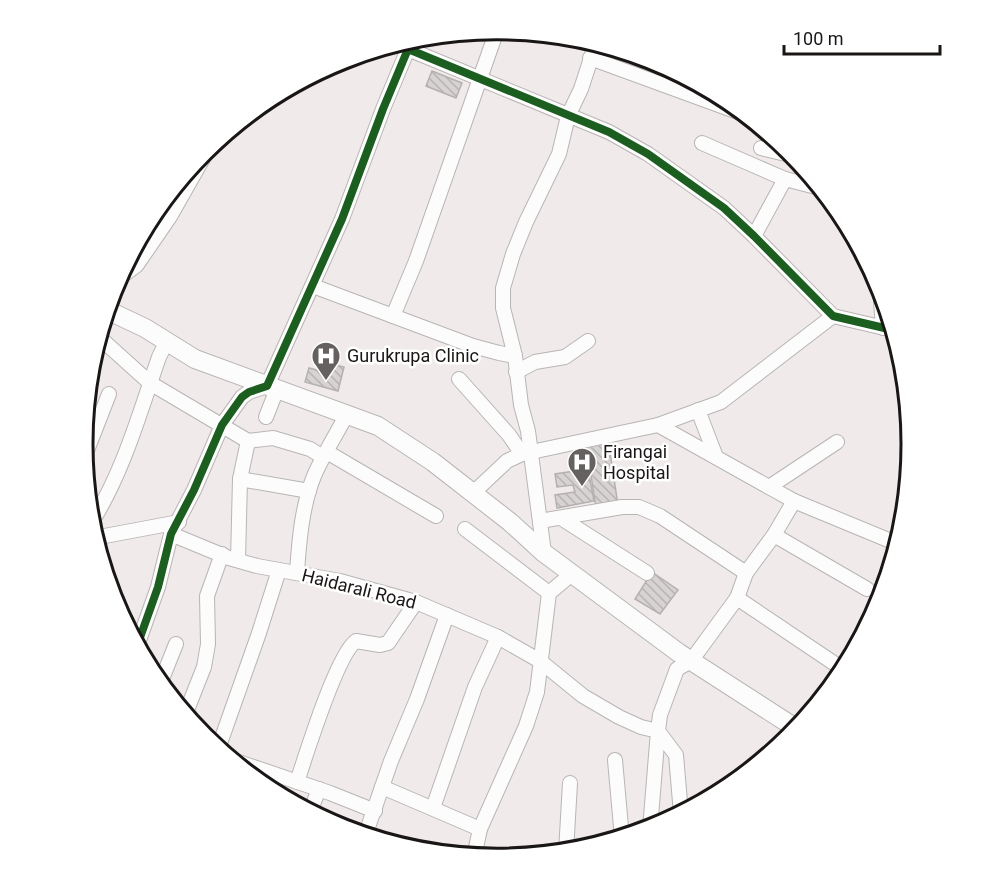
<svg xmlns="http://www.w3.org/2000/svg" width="994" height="889" font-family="Roboto,sans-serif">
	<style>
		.building { fill: url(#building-back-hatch); stroke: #b5b1b1; stroke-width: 1.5 }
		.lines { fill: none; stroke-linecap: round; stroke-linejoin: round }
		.minor-casing { stroke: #b8b5b4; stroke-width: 16 }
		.major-casing { stroke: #b8b5b4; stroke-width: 20 }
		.minor { stroke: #fdfcfc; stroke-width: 14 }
		.major { stroke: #fdfcfc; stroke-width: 18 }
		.cycleway-casing { stroke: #fff; stroke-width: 11 }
		.cycleway { stroke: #1b5e20; stroke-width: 8 }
		.labels { text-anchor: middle; stroke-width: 5; stroke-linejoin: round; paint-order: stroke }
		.poi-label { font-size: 18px; fill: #191615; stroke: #fff; text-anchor: start }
		.street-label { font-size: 18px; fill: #191615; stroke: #fff }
		.rim { fill: none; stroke: #191615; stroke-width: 3 }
	</style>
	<defs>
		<pattern id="building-back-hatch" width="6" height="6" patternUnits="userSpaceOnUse" patternTransform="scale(1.5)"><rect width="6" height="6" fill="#d7d3d2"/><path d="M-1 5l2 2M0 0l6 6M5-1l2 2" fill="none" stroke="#b8b4b3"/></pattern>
	</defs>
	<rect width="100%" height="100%" fill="#f0ebea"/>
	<g class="building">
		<polygon points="432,71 462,83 456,98 426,86"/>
		<polygon points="327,363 344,367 338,391 305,382 309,368 324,372"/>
		<polygon points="608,439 618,505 596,508 586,442"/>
		<polygon points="588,469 594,501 557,508 555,495 575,492 573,485 557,487 555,474"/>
		<polygon points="652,572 678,590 660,614 635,599"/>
	</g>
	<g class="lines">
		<g class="minor-casing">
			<g id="minor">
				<polyline points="590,58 746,115"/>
				<polyline points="702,143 785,179"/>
				<polyline points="761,148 794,156"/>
				<polyline points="754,236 785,179 820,188"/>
				<polyline points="313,286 473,346 499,353 515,356"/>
				<polyline points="880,287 883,328"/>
				<polyline points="393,316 416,261 497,30"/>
				<polyline points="99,337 150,383 248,441 240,479 238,560"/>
				<polyline points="516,372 535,362 565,357 588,341"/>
				<polyline points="459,379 509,435 522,454"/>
				<polyline points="698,410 716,457"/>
				<polyline points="266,417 277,389"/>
				<polyline points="658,425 794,501 898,544"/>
				<polyline points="248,441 273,438 310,449 323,457"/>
				<polyline points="327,452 436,516"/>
				<polyline points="84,458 109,394"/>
				<polyline points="240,479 309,491"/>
				<polyline points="769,487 837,442"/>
				<polyline points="473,493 507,461 522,454 658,425 721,402 833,316"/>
				<polyline points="561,518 647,573"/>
				<polyline points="540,521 622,507 639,507 660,516 746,573"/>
				<path d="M90,525C123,473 139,415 159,357L166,343"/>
				<polyline points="465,529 549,593"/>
				<polyline points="171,534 229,558 257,566 340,581 416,602 498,637 540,661 583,696 619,717 641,727 658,731 650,829"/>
				<polyline points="774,535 867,589"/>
				<polyline points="94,538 179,522"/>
				<polyline points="544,553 528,431 521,405 515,356 503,308 503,288 513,254 526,222 559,154 568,116 581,89 596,43"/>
				<path d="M297,573C299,541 302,506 314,476C323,455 336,435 347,414"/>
				<polyline points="737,598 844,670"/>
				<polyline points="137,646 158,587 171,534 194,490 222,425 242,397 249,392 267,386 342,219 383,109 408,49 609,132 648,154 724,208 754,236 833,316 893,330"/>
				<polyline points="160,684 176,644"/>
				<polyline points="185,715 204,667 208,644 207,596 222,554"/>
				<polyline points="218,749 259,633 279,570"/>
				<polyline points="230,759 330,793 375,811"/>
				<polyline points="615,760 622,838"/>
				<path d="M297,782C306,755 337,654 356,641L380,645L388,643L416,602"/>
				<polyline points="382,787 480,829"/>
				<polyline points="433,808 475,687 498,637"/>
				<polyline points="310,812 319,789"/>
				<polyline points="681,814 676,755 658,731 660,715 677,669 691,661 737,598 746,573 774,535 794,501"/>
				<polyline points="365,836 391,761 417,699 447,615"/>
				<polyline points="566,852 570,783"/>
				<polyline points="474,857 480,829 526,726 537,692 549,593 573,573"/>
			</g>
		</g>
		<g class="major-casing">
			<g id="major">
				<polyline points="151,217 154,213"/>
				<polyline points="120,275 135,264 168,216 206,149"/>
				<polyline points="107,310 145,328 195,359 378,426 433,462 510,522 544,553 679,653 797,729"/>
			</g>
		</g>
		<use href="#minor" class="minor"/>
		<use href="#major" class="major"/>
		<g class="cycleway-casing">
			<polyline id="cycleway" points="137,646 158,587 171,534 194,490 222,425 242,397 249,392 267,386 342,219 383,109 408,49 609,132 648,154 724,208 754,236 833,316 893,330"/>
		</g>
		<use href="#cycleway" class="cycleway"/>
	</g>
	<defs>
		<g id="hospital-pin" transform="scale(1.5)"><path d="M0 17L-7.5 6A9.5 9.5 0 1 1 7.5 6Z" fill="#646160" stroke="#fff"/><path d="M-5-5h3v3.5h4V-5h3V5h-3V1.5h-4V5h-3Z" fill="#fff"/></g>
	</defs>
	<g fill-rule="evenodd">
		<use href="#hospital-pin" x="326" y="356"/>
		<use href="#hospital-pin" x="582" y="462"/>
	</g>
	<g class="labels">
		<g class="poi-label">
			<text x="347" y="362">Gurukrupa Clinic</text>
			<text x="603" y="458">Firangai<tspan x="603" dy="21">Hospital</tspan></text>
		</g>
		<g class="street-label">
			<text transform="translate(359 589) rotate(14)" y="6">Haidarali Road</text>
		</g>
	</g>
	<path d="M0 0H994V889H0ZM93 444a404 404 0 1 1 808 0a404 404 0 1 1-808 0Z" fill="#fff" fill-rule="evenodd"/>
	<path class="rim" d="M93 444a404 404 0 1 1 808 0a404 404 0 1 1-808 0Z"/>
	<path d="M784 45v9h156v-9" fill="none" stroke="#191615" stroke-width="3"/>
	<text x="793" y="45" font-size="18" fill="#191615" stroke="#ffffff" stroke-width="4.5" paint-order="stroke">100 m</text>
</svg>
